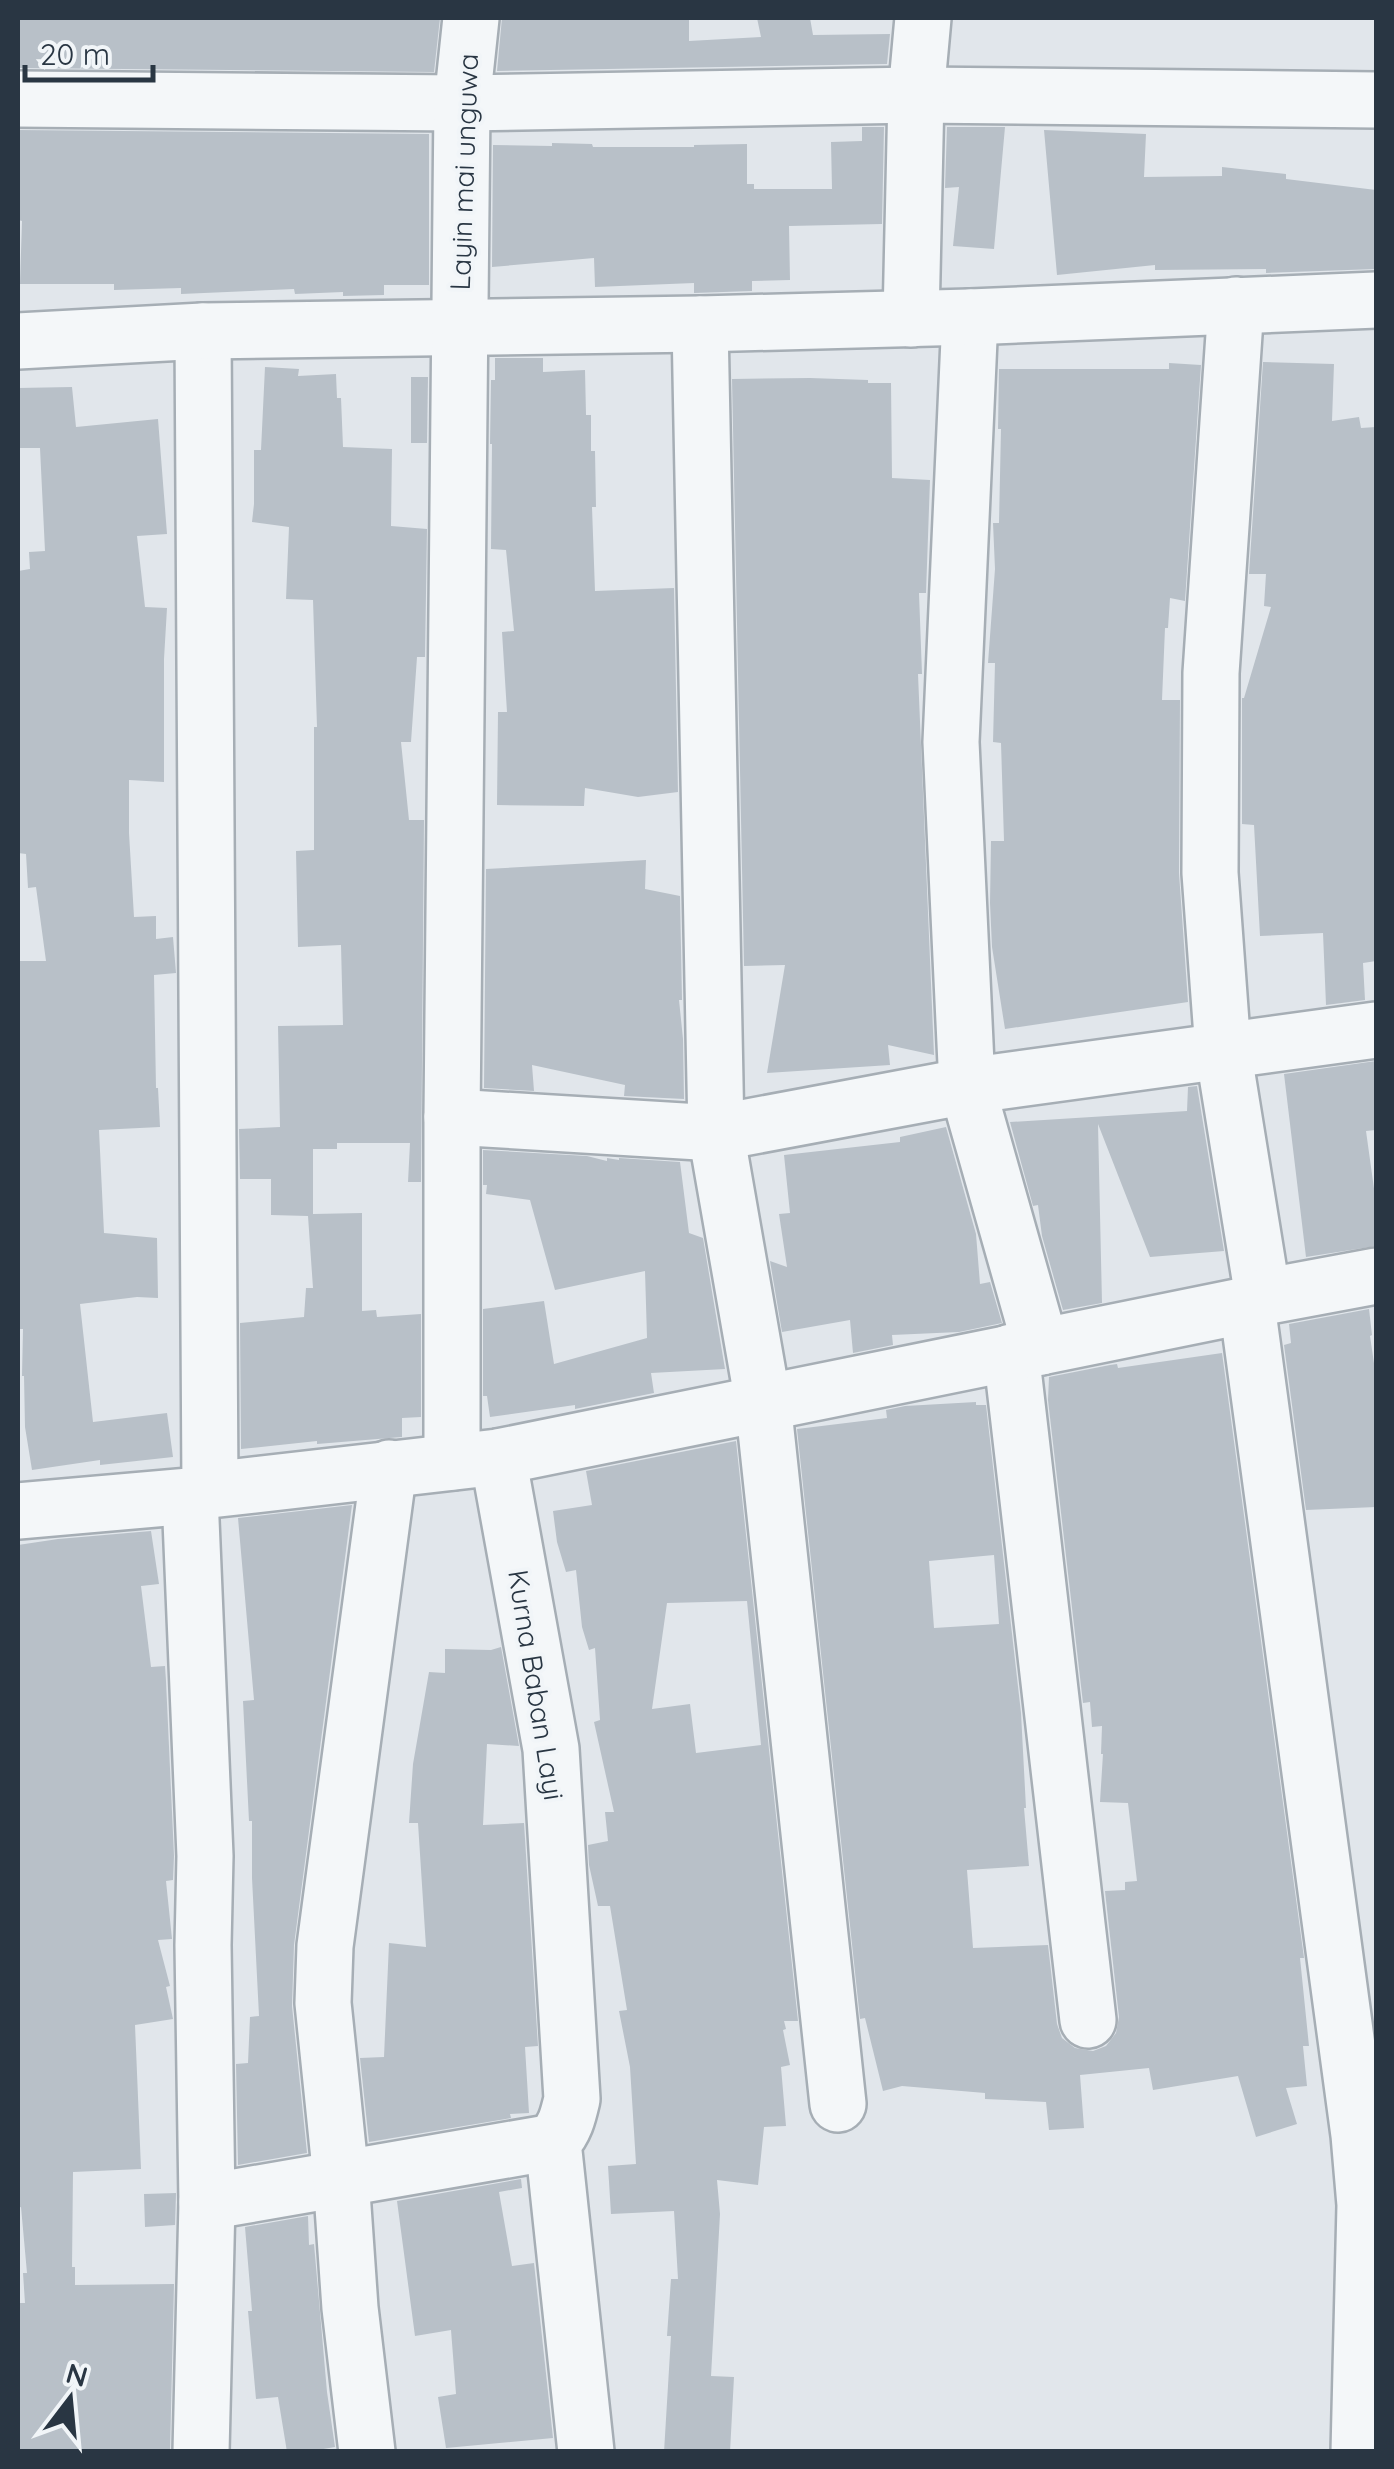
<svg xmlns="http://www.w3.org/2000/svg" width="1394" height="2469" font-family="Quicksand,sans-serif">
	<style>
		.building { fill: #b8c0c8; fill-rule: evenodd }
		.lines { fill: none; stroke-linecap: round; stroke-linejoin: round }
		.minor-casing { stroke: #a6aeb5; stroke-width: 60 }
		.minor { stroke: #f4f7f9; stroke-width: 55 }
		.labels { text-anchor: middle; stroke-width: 8; stroke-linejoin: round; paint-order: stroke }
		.street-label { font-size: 28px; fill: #293643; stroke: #f1f5f8 }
	</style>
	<rect width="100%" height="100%" fill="#e1e6eb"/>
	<g class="building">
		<polygon points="18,18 440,18 434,72 18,68"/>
		<polygon points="502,18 689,18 689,41 761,37 757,18 810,18 813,35 890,34 887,64 497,71"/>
		<polygon points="862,127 884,127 882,224 789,226 790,280 752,281 752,291 694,293 694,283 595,287 594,258 492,267 493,145 552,146 552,143 592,144 593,147 694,147 694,145 747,144 747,184 754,184 754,189 832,189 831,142 862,141"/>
		<polygon points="947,127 1005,127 994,249 953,246 959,187 945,188"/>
		<polygon points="18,130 429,134 429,285 384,285 384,295 343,296 343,292 295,294 294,289 181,294 181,288 114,290 114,284 20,284 22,221 18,220"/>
		<polygon points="1044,130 1146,134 1144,177 1222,176 1222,167 1286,174 1286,179 1376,190 1376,269 1266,273 1266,269 1155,270 1155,265 1057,275"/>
		<polygon points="495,358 543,358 543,372 585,370 586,415 591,415 591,451 595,451 596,507 592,507 595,591 674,588 678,792 638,797 585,788 584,806 497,805 498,712 507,712 502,632 514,631 506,550 491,549 492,444 490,444 491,380 495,380"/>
		<polygon points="1263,362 1334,364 1332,421 1359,417 1361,428 1376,427 1376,961 1363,963 1365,1000 1326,1005 1323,933 1260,936 1254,825 1242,824 1242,698 1244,698 1271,607 1264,606 1266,574 1249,574"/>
		<polygon points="1169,363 1201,365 1185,601 1170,598 1168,628 1165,628 1162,700 1180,700 1179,873 1188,1002 1005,1029 992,947 990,903 991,841 1004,841 1001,743 993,742 995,663 988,663 995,569 993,523 999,523 1001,429 998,429 999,369 1169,369"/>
		<polygon points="265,367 299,369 298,376 336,374 337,398 341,398 343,447 392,449 391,526 427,529 425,657 417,657 411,742 401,742 409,820 424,820 421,1182 408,1182 410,1143 337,1143 337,1149 313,1149 313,1214 362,1213 362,1311 376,1310 377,1317 421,1314 421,1417 402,1418 402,1437 317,1444 317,1441 241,1449 240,1323 304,1317 306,1288 313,1288 308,1216 271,1215 271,1179 240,1179 239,1129 280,1127 278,1026 343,1025 341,945 298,947 296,851 314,850 314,727 317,727 313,600 286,599 289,527 252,522 254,504 254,450 261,450"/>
		<polygon points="411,377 428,377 427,443 411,443"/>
		<polygon points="810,378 868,380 868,383 891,383 892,478 930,480 926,593 919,593 922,674 918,674 934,1055 888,1045 890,1065 767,1073 785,965 744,966 732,379"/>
		<polygon points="72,387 76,427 158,419 167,534 137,536 145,607 167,608 164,659 164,782 129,780 129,833 134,917 156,916 156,939 173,937 176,973 154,975 156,1088 158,1088 160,1127 99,1130 104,1233 157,1238 158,1298 137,1297 80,1304 93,1422 167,1413 173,1457 100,1465 100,1460 32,1470 25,1427 24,1376 22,1376 23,1329 18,1329 18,961 46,961 36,887 28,888 26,854 18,853 18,571 30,569 29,552 45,551 40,448 18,448 18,388"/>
		<polygon points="646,860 645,889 680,896 682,1000 679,1000 683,1039 684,1099 624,1096 625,1085 532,1065 534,1091 484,1088 486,869"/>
		<polygon points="1376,1061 1376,1130 1366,1131 1376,1203 1376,1246 1306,1257 1284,1074"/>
		<polygon points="1197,1086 1224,1251 1150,1257 1098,1124 1102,1303 1063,1310 1042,1236 1038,1205 1033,1206 1010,1122 1187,1111 1188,1087"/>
		<polygon points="946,1127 976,1234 980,1284 990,1282 1002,1323 959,1332 892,1335 893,1345 853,1353 850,1320 782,1332 770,1261 787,1267 779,1214 790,1213 784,1155 900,1142 900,1137"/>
		<polygon points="483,1150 587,1156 607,1161 607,1158 619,1160 619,1158 680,1162 689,1233 703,1238 725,1369 651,1373 654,1393 575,1409 575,1405 490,1417 487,1396 483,1396 483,1309 544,1301 554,1364 647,1338 645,1271 555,1290 530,1200 486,1194 487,1185 483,1185"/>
		<polygon points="1369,1309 1372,1335 1370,1336 1376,1377 1376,1507 1306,1510 1284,1345 1291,1343 1289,1324"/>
		<path d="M1222,1353L1304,1958H1300L1309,2046H1303L1307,2086L1286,2088L1297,2124L1256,2137L1238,2076L1153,2090L1149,2068L1080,2075L1084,2128L1049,2130L1046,2102L985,2099V2093L902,2086L883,2091L865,2018L860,2019L797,1429L887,1418L886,1410L905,1406L976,1402V1405H986L1021,1713L1026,1808H1024L1029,1866L967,1870L973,1948L1048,1945L1057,2024L1062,2038L1075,2048L1093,2051L1106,2046L1116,2033L1119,2017L1105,1891L1125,1890V1882L1137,1881L1128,1803L1100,1802L1103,1754H1101L1102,1726L1092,1727L1090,1702L1083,1703L1048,1400L1049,1377L1110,1365L1117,1364L1118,1368ZM994,1555L999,1624L934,1628L929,1561Z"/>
		<path d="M736,1441L798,2021H784L786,2029L783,2030L790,2065L781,2067L786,2126L764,2127L758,2185L717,2180L720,2214L711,2376L734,2377L730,2452H664L671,2336H667L671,2279H678L674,2211L611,2214L608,2166L636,2164L630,2067L619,2011L627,2010L610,1906H598L589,1865L588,1845L608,1841L605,1812H614L594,1722L600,1720L595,1648L589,1650L582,1627L576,1570L566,1572L557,1542L553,1511L592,1505L586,1471ZM747,1601L761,1745L696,1753L690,1704L652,1709L667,1603Z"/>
		<polygon points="352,1505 294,1945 292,2006 307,2153 238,2165 236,2064 248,2063 250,2017 259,2016 252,1878 252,1821 249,1821 243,1701 254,1700 238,1518"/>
		<polygon points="151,1531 159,1584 141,1586 151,1667 165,1666 166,1681 174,1856 173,1880 166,1881 172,1939 158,1940 170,1986 166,1987 173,2019 135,2025 141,2169 73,2172 72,2267 75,2267 75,2285 174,2284 170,2452 18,2452 18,2303 25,2303 23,2273 27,2273 21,2207 18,2208 18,1545 58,1539"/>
		<polygon points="501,1647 519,1746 487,1744 483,1825 524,1823 538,2046 525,2047 529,2113 510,2114 511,2118 369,2142 360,2058 384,2057 389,1943 426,1947 418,1823 409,1823 413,1764 429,1672 445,1673 445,1649 491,1650"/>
		<polygon points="521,2179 522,2188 499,2192 512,2266 534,2263 553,2438 446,2448 438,2397 456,2394 451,2330 415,2336 397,2201"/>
		<polygon points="176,2193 175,2225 145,2227 144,2194"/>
		<polygon points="308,2216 309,2245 314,2244 327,2392 335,2447 306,2452 287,2452 278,2397 256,2399 248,2311 252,2311 245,2227"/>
	</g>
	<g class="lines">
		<g class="minor-casing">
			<g id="minor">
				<polyline points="18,99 462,103 916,95 1376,100"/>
				<polyline points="1236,305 1211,673 1210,873 1223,1050 1263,1297"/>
				<polyline points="970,317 951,742 967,1086 1041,1347"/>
				<polyline points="911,319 916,95 923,18"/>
				<polyline points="700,324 716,1133 763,1402 838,2104"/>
				<polyline points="203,331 210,1490"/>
				<polyline points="18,341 203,331 700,324 970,317 1376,300"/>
				<polyline points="452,1117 716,1133 967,1086 1376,1030"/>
				<polyline points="1247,1305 1359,2135 1365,2205 1359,2452"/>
				<polyline points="1011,1352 1088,2020"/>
				<path d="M498,1457L551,1749L572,2099C568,2116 565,2129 553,2142L586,2452"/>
				<polyline points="452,1462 452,1117 462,103 471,18"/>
				<polyline points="190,1496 205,1856 203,1945 207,2202 201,2452"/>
				<polyline points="18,1511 190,1496 210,1490 498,1457 1247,1305 1263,1297 1376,1276"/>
				<polyline points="207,2202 553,2142"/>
				<polyline points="367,2452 350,2308 341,2178 323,2003 325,1946 389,1468"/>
			</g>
		</g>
		<use href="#minor" class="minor"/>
	</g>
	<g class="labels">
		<g class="street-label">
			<text transform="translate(464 172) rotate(-88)" y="10">Layin mai unguwa</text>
			<text transform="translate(536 1685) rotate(81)" y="10">Kurna Baban Layi</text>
		</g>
	</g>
	<rect width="1394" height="2469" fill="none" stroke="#293643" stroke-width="40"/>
	<g transform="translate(70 2399) rotate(16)" stroke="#f1f5f8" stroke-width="8" paint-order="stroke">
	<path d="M0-8L18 38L0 25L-18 38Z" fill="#293643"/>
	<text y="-15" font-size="28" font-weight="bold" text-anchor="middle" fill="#293643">N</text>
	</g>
	<path d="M25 65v15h128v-15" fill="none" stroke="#293643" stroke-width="5"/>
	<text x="40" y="65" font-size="30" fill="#293643" stroke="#f1f5f8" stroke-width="8" paint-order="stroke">20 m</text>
</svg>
